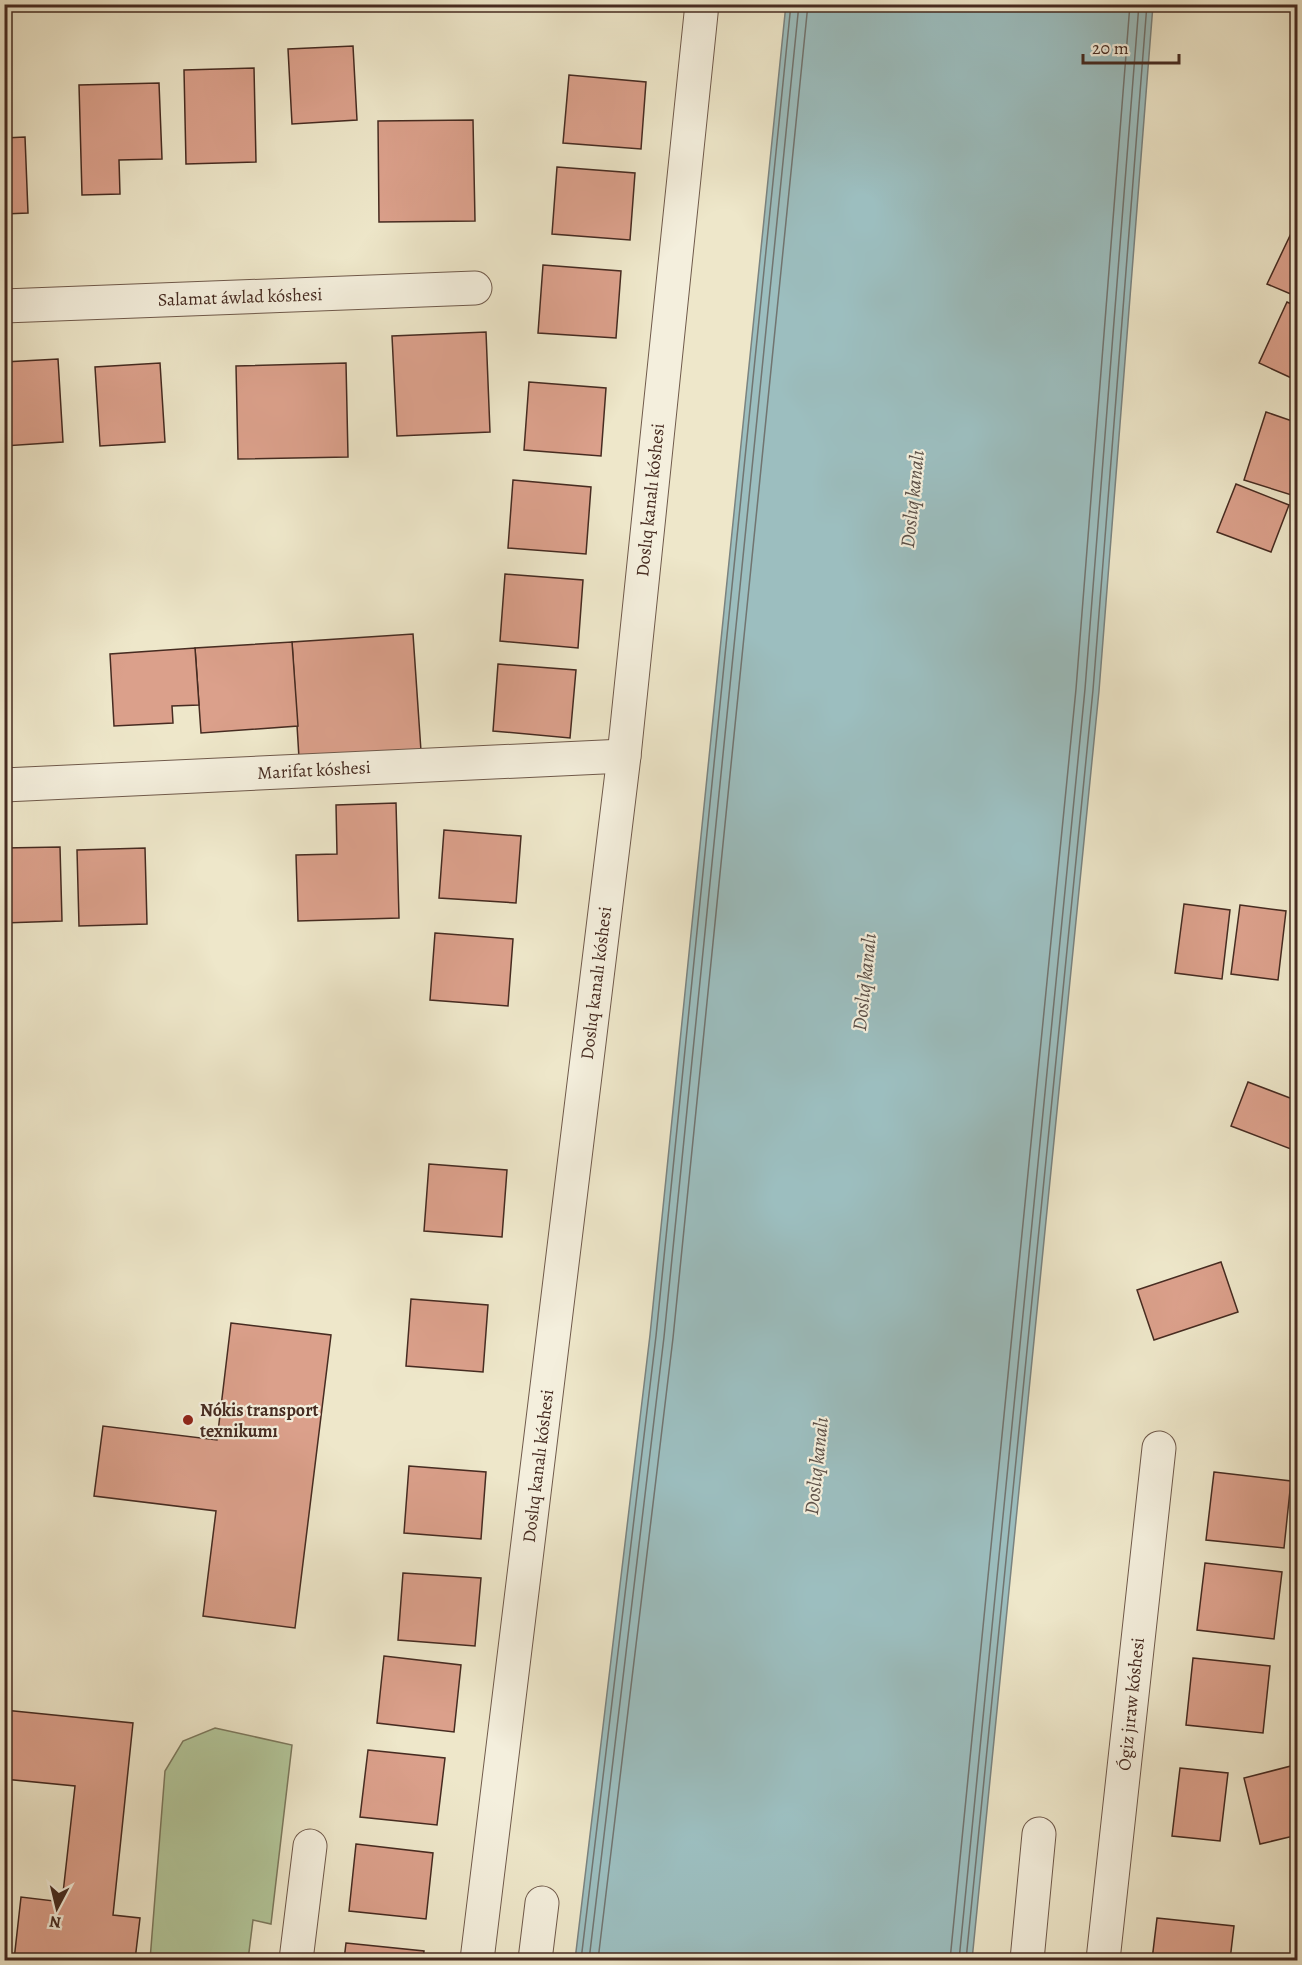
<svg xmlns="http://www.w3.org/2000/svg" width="1302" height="1965" font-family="Alegreya,serif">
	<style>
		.green { fill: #b3c79b; stroke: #7c795e; stroke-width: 1.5 }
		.water { fill: #9cbebf; stroke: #7a8380; stroke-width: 1.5 }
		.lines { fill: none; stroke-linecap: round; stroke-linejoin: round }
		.shore { stroke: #717470; stroke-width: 1.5 }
		.building { fill: #dba08b; stroke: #462b21; stroke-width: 1.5 }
		.minor-casing { stroke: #705a4b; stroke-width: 35 }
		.minor { stroke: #f4efdd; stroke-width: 33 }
		.poi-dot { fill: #8f2418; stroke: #f4efdd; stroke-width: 2 }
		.labels { text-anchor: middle; stroke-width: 4.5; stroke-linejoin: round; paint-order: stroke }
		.street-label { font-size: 18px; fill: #462b21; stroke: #f4efdd }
		.poi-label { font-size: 18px; font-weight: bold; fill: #462b21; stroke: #f4efdd; text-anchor: start }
		.water-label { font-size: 20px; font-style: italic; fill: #5c5048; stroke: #f4efdd }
	</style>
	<rect width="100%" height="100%" fill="#eee7ca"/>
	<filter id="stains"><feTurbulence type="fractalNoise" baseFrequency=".00333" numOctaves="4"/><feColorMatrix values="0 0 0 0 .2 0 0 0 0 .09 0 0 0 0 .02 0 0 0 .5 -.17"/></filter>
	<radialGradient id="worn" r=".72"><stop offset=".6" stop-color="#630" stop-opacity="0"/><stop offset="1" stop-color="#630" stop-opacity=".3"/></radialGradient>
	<polygon class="green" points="215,1728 292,1745 271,1924 253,1920 248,1960 150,1960 165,1771 183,1741"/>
	<polygon class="water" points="786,4 1153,5 1099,691 972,1960 575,1960 650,1335"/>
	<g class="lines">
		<g class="shore">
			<polyline points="581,1960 656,1336 791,4"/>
			<polyline points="589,1960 664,1337 799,4"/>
			<polyline points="598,1960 673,1338 808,4"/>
			<polyline points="950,1960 1076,689 1130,4"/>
			<polyline points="959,1960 1085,689 1139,4"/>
			<polyline points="966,1960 1093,690 1147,4"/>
		</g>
	</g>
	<g class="building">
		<polygon points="353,46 357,120 292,124 288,49"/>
		<polygon points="254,68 256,162 186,164 184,70"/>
		<polygon points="569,75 646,82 641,149 563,143"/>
		<polygon points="159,83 162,159 119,160 120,194 82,195 79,85"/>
		<polygon points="473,120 475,221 379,222 378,121"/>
		<polygon points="25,137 28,213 4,214 4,138"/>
		<polygon points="557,167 635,173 630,240 552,234"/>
		<polygon points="1296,223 1298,224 1298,297 1267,284"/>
		<polygon points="543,265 621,271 616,338 538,333"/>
		<polygon points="1287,302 1298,307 1298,381 1259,363"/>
		<polygon points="486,332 490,432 397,436 392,336"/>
		<polygon points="58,359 63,442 4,446 4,362"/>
		<polygon points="160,363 165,442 100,446 95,367"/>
		<polygon points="346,363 348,457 238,459 236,366"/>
		<polygon points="529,382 606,388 601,456 524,450"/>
		<polygon points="1266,412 1298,423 1298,497 1244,480"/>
		<polygon points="513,480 591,487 586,554 508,548"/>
		<polygon points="1236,484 1289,505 1271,552 1217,532"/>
		<polygon points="505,574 583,580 578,648 500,641"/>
		<polygon points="413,634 421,751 299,758 292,642"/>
		<polygon points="292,642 298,726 201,733 195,648"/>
		<polygon points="195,648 199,705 172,706 173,723 114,726 110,654"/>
		<polygon points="498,664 576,670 570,738 493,731"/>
		<polygon points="1298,766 1298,810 1292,810"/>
		<polygon points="396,803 399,918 298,921 296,855 337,854 336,805"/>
		<polygon points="444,830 521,836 516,903 439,898"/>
		<polygon points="60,847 62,921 4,923 4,848"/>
		<polygon points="145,848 147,924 79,926 77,850"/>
		<polygon points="1184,904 1230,910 1222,979 1175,973"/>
		<polygon points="1240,905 1286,911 1278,980 1231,974"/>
		<polygon points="435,933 513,939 508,1006 430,1000"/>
		<polygon points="1248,1082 1298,1101 1296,1151 1231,1126"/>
		<polygon points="429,1164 507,1170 502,1237 424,1231"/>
		<polygon points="1221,1262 1238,1312 1154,1340 1137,1290"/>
		<polygon points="411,1299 488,1305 483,1372 406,1366"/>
		<polygon points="231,1323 331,1335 295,1628 203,1616 216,1511 94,1496 103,1426 217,1440"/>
		<polygon points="409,1466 486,1472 481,1539 404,1533"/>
		<polygon points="1214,1472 1291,1481 1284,1548 1206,1540"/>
		<polygon points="1205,1563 1282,1572 1274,1639 1197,1630"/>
		<polygon points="403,1573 481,1578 475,1646 398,1640"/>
		<polygon points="384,1656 461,1665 454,1732 377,1723"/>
		<polygon points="1193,1658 1270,1666 1263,1733 1186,1725"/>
		<polygon points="4,1710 133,1723 113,1915 140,1918 135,1960 14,1960 21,1897 62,1902 75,1786 4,1779"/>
		<polygon points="368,1750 445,1758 437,1825 360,1817"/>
		<polygon points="1291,1766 1298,1794 1298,1835 1260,1844 1244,1778"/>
		<polygon points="1180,1768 1228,1773 1220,1841 1172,1836"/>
		<polygon points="356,1844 433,1853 426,1919 349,1911"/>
		<polygon points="1157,1918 1234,1926 1230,1960 1152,1960"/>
		<polygon points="346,1943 424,1951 423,1960 344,1960"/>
	</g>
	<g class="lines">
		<g class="minor-casing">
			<g id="minor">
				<polyline points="4,306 475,288"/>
				<polyline points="4,785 624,756"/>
				<polyline points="296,1960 310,1846"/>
				<polyline points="477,1960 624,756 702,4"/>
				<polyline points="535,1960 542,1903"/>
				<polyline points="1027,1960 1039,1834"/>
				<polyline points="1103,1960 1159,1448"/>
			</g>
		</g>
		<use href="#minor" class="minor"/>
	</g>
	<circle class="poi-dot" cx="188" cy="1420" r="6"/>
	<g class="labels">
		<g class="street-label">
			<text transform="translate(240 297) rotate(-2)" y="6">Salamat áwlad kóshesi</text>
			<text transform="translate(650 500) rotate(-84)" y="6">Doslıq kanalı kóshesi</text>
			<text transform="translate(314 770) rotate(-3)" y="6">Marifat kóshesi</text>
			<text transform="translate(596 983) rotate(-83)" y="6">Doslıq kanalı kóshesi</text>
			<text transform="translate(538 1466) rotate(-83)" y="6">Doslıq kanalı kóshesi</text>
			<text transform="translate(1131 1704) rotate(-84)" y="6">Ógiz jıraw kóshesi</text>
		</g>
		<g class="poi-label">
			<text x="200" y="1416">Nókis transport<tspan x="200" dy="21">texnikumı</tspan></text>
		</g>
		<g class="water-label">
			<text transform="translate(912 499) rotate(-84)" y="7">Doslıq kanalı</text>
			<text transform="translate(864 982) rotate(-84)" y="7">Doslıq kanalı</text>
			<text transform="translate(816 1466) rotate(-84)" y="7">Doslıq kanalı</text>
		</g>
	</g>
	<rect width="1302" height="1965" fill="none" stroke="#eee7ca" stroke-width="24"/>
	<rect x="6" y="6" width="1290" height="1953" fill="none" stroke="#462b21" stroke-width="3"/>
	<rect x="12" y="12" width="1278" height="1941" fill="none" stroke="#462b21" stroke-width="1.5"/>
	<g transform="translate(57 1908) rotate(187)" stroke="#f4efdd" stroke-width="4.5" paint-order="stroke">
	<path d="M0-4.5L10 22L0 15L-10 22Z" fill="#462b21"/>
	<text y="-9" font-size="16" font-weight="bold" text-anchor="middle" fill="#462b21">N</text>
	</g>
	<path d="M1083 54v9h96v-9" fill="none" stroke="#462b21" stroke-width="3"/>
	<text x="1092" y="54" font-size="18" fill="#462b21" stroke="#f4efdd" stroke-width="4.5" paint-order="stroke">20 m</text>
	<rect width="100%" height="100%" filter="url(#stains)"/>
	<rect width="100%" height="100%" fill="url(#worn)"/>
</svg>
